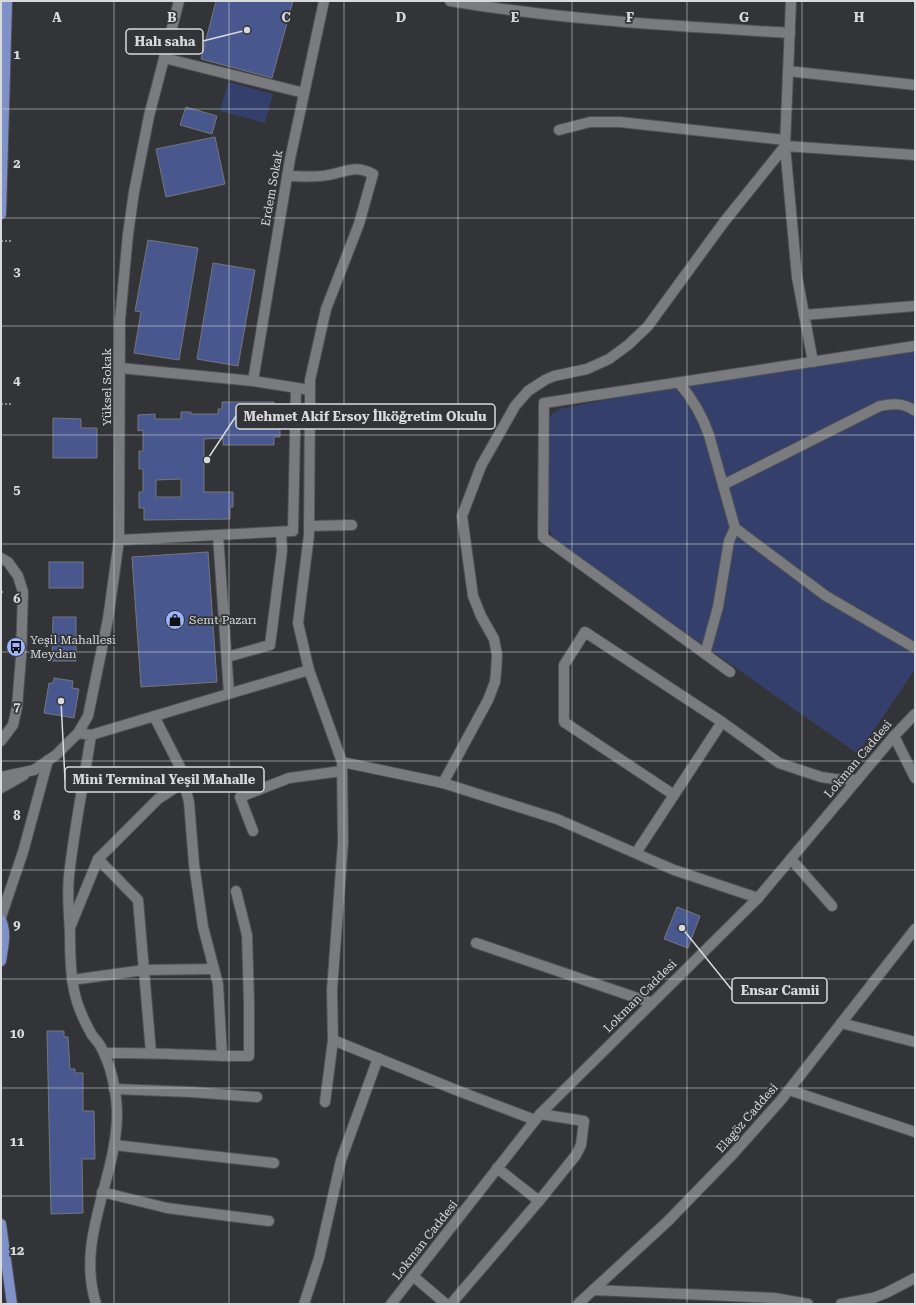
<svg xmlns="http://www.w3.org/2000/svg" width="916" height="1305" font-family="'Roboto Serif',serif">
	<style>
		.green { fill: #34406b }
		.building { fill: #48588f; stroke: #75767b; fill-rule: evenodd }
		.lines { fill: none; stroke-linecap: round; stroke-linejoin: round }
		.minor-casing { stroke: #4f5054; stroke-width: 12 }
		.major-casing { stroke: #4f5054; stroke-width: 12 }
		.path { stroke: #8c8d90; stroke-width: 2; stroke-dasharray: 2 2; stroke-linecap: butt }
		.minor { stroke: #797b7f; stroke-width: 10 }
		.major { stroke: #8090c8; stroke-width: 10 }
		.grid { fill: none; stroke: #d9dadc; stroke-width: 1; stroke-opacity: 0.55 }
		.labels { text-anchor: middle; stroke-width: 3.5; stroke-linejoin: round; paint-order: stroke }
		.street-label { font-size: 12px; fill: #d9dadc; stroke: #323437 }
		.poi-label { font-size: 12px; fill: #d9dadc; stroke: #323437; text-anchor: start }
		.grid-label { font-size: 13px; text-anchor: middle; font-weight: bold; fill: #d9dadc; stroke: #323437; stroke-width: 3.5; stroke-linejoin: round; paint-order: stroke }
		.leader { fill: none; stroke: #d9dadc; stroke-width: 1.5 }
		.callout-dot { fill: #d9dadc; stroke: #323437; stroke-width: 1.5 }
		.callout { fill: #323437; stroke: #d9dadc; stroke-width: 1.5 }
		.callout-label { font-size: 13px; text-anchor: middle; font-weight: bold; fill: #d9dadc }
	</style>
	<rect width="100%" height="100%" fill="#323437"/>
	<g class="green">
		<polygon points="228,82 273,94 265,123 220,111"/>
		<polygon points="915,351 915,669 858,754 557,542 551,534 548,522 548,419 552,414 559,409 673,387"/>
	</g>
	<g class="building">
		<polygon points="216,1 293,1 272,78 201,59"/>
		<polygon points="186,107 217,116 212,134 180,125"/>
		<polygon points="215,137 225,184 166,197 156,149"/>
		<polygon points="148,240 198,248 179,360 134,353 141,312 135,311"/>
		<polygon points="213,263 255,270 238,366 197,359"/>
		<path d="M222,402H274V409H280V437H274V445H223V438L204,439V492H233V507H230V519L144,520V508H139V492H143V469H139V451H143V430L138,431V415L155,414V419H181V412H191V414H218V409H222ZM181,479V497H156V480Z"/>
		<polygon points="53,418 81,419 81,428 97,428 97,458 53,458"/>
		<polygon points="208,552 217,682 141,687 132,557"/>
		<rect x="49" y="562" width="34" height="26"/>
		<polygon points="53,617 76,617 76,661 52,661"/>
		<polygon points="54,678 73,681 72,688 79,689 74,718 44,713 49,683 53,683"/>
		<polygon points="677,907 700,916 688,948 664,939"/>
		<polygon points="47,1031 64,1031 64,1037 68,1037 70,1069 75,1069 75,1073 83,1073 83,1111 94,1111 95,1159 82,1159 83,1213 51,1214"/>
	</g>
	<g class="lines">
		<g class="minor-casing">
			<g id="minor">
				<path d="M450,1C563,20 676,26 790,33"/>
				<polyline points="791,1 785,146 797,277 813,362"/>
				<polyline points="164,58 304,93"/>
				<polyline points="788,71 915,85"/>
				<polyline points="559,130 590,122 620,122 785,140"/>
				<path d="M287,176C300,176 315,178 328,175C346,172 355,164 373,174L359,224L326,309L310,380V390"/>
				<polyline points="804,315 915,306"/>
				<polyline points="120,368 253,381 310,390 309,535 298,623 309,670 342,762 343,843 332,990 333,1040 456,1090 535,1120"/>
				<polyline points="253,381 290,159 324,1"/>
				<path d="M679,383C692,398 702,415 709,435L735,528L826,596L915,648"/>
				<path d="M723,485L880,406C893,403 904,403 915,411"/>
				<polyline points="309,526 352,525"/>
				<polyline points="218,535 229,693"/>
				<polyline points="119,540 293,531 296,388"/>
				<polyline points="1,558 8,562 18,576 23,592 21,657 17,707 13,725 1,741"/>
				<polyline points="705,654 718,607 729,541 735,528"/>
				<polyline points="227,657 270,645 282,551 281,532"/>
				<polyline points="730,672 543,537 544,403 915,346"/>
				<polyline points="154,716 180,767 189,802 194,864 203,927 218,984 222,1056"/>
				<path d="M78,733L91,735C84,782 74,829 69,876C67,894 69,914 70,933C70,952 70,972 74,990C77,1006 84,1021 92,1035C95,1039 99,1043 101,1047C111,1066 116,1090 117,1111C118,1178 75,1236 96,1304"/>
				<polyline points="91,735 309,670"/>
				<polyline points="894,736 915,778"/>
				<polyline points="342,762 443,783 557,819 674,870 758,898"/>
				<polyline points="1,777 34,770 56,755 78,733 88,716 108,619 119,540 120,320 128,234 134,192 149,116 179,1"/>
				<polyline points="443,783 488,700 495,682 496,672 497,655 494,639 481,616 473,596 462,516 481,466 515,406 528,391 545,380 554,376 587,369 609,359 628,345 648,326 724,222 785,146 915,155"/>
				<polyline points="1,788 24,775"/>
				<polyline points="674,795 564,722 564,665 585,632 722,722 779,763 821,777 835,779 857,780"/>
				<polyline points="253,831 240,797 289,778 342,771"/>
				<polyline points="636,853 722,722"/>
				<polyline points="98,859 138,900 151,1053"/>
				<polyline points="791,859 832,906"/>
				<polyline points="1,917 23,852 48,760"/>
				<polyline points="71,925 98,859 158,799 184,782"/>
				<polyline points="476,943 652,1003"/>
				<polyline points="72,980 144,970 214,969"/>
				<polyline points="841,1023 915,1042"/>
				<path d="M104,1053C152,1052 200,1056 249,1056V1002L247,935L236,891"/>
				<polyline points="114,1089 192,1092 257,1097"/>
				<polyline points="789,1090 915,1132"/>
				<polyline points="325,1102 333,1040"/>
				<polyline points="114,1145 274,1163"/>
				<polyline points="102,1192 167,1208 269,1221"/>
				<polyline points="539,1201 576,1155 581,1145 584,1121 540,1114"/>
				<polyline points="413,1276 446,1304"/>
				<polyline points="593,1290 774,1298 808,1304"/>
				<polyline points="304,1304 319,1258 341,1160 378,1058"/>
				<polyline points="391,1304 540,1114 758,898 894,736 915,714"/>
				<polyline points="451,1304 539,1201 497,1168"/>
				<polyline points="578,1304 668,1221 733,1154 781,1100 915,929"/>
				<polyline points="841,1304 873,1298 886,1293 915,1278"/>
			</g>
		</g>
		<g class="major-casing">
			<g id="major">
				<polyline points="1,214 7,1"/>
				<path d="M1,920C7,933 3,947 1,961"/>
				<polyline points="1,1224 12,1304"/>
			</g>
		</g>
		<g class="path">
			<polyline points="1,241 11,241"/>
			<polyline points="1,404 12,404"/>
			<polyline points="1,592 5,592"/>
		</g>
		<use href="#minor" class="minor"/>
		<use href="#major" class="major"/>
	</g>
	<path class="grid" d="M114,1V1304M229,1V1304M344,1V1304M458,1V1304M572,1V1304M687,1V1304M802,1V1304M1,109H915M1,218H915M1,326H915M1,435H915M1,544H915M1,652H915M1,761H915M1,870H915M1,979H915M1,1088H915M1,1196H915"/>
	<defs>
		<g id="shop-disc" transform="scale(1)"><circle r="9.5" fill="#9db4fd" stroke="#323437"/><path d="M-5-2.5h2.3a2.7 3.5 0 0 1 5.4 0H5L5.5 6h-11ZM-1.5-2.5h3a1.5 2.3 0 0 0-3 0Z" fill="#111"/></g>
		<g id="bus-disc" transform="scale(1)"><circle r="9.5" fill="#9db4fd" stroke="#323437"/><path d="M-5-6H5V4H4V6H2V4H-2V6H-4V4H-5ZM-3.5-4V0h7V-4ZM-3.5 1.2v1.5H-2V1.2ZM2 1.2v1.5H3.5V1.2Z" fill="#111"/></g>
	</defs>
	<g fill-rule="evenodd">
		<use href="#shop-disc" x="175" y="620"/>
		<use href="#bus-disc" x="16" y="647"/>
	</g>
	<g class="labels">
		<g class="street-label">
			<text transform="translate(272 188) rotate(-80)" y="4">Erdem Sokak</text>
			<text transform="translate(107 387) rotate(-90)" y="4">Yüksel Sokak</text>
			<text transform="translate(858 759) rotate(-50)" y="4">Lokman Caddesi</text>
			<text transform="translate(640 996) rotate(-45)" y="4">Lokman Caddesi</text>
			<text transform="translate(747 1118) rotate(-49)" y="4">Elagöz Caddesi</text>
			<text transform="translate(425 1240) rotate(-52)" y="4">Lokman Caddesi</text>
		</g>
		<g class="poi-label">
			<text x="189" y="624">Semt Pazarı</text>
			<text x="30" y="644">Yeşil Mahallesi<tspan x="30" dy="14">Meydan</tspan></text>
		</g>
	</g>
	<g class="grid-label">
		<text x="57" y="22">A</text>
		<text x="172" y="22">B</text>
		<text x="286" y="22">C</text>
		<text x="401" y="22">D</text>
		<text x="515" y="22">E</text>
		<text x="630" y="22">F</text>
		<text x="744" y="22">G</text>
		<text x="859" y="22">H</text>
		<text x="17" y="59">1</text>
		<text x="17" y="168">2</text>
		<text x="17" y="276">3</text>
		<text x="17" y="385">4</text>
		<text x="17" y="494">5</text>
		<text x="17" y="603">6</text>
		<text x="17" y="711">7</text>
		<text x="17" y="820">8</text>
		<text x="17" y="929">9</text>
		<text x="17" y="1038">10</text>
		<text x="17" y="1146">11</text>
		<text x="17" y="1255">12</text>
	</g>
	<path class="leader" d="M247 30L203 41M207 460L236 416M61 701L65 780M682 928L732 990"/>
	<g class="callout-dot">
		<circle cx="247" cy="30" r="4"/>
		<circle cx="207" cy="460" r="4"/>
		<circle cx="61" cy="701" r="4"/>
		<circle cx="682" cy="928" r="4"/>
	</g>
	<g class="callout">
		<rect x="126" y="29" width="77" height="25" rx="4"/>
		<rect x="236" y="404" width="259" height="25" rx="4"/>
		<rect x="65" y="767" width="199" height="25" rx="4"/>
		<rect x="732" y="978" width="95" height="25" rx="4"/>
	</g>
	<g class="callout-label">
		<text x="165" y="46">Halı saha</text>
		<text x="365" y="421">Mehmet Akif Ersoy İlköğretim Okulu</text>
		<text x="164" y="784">Mini Terminal Yeşil Mahalle</text>
		<text x="780" y="995">Ensar Camii</text>
	</g>
	<rect width="916" height="1305" fill="none" stroke="#d9dadc" stroke-width="4"/>
</svg>
